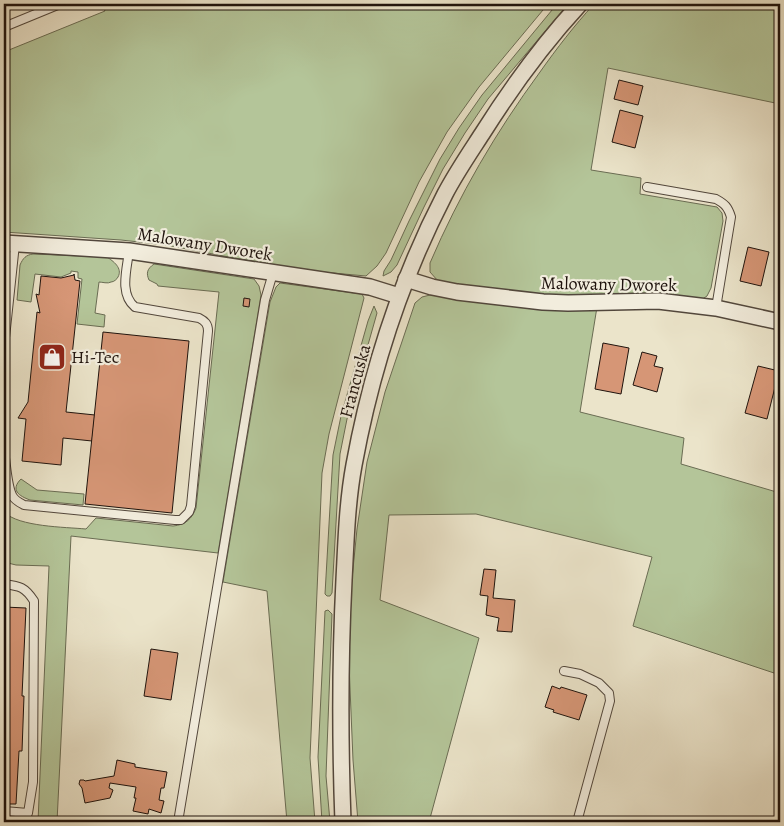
<svg xmlns="http://www.w3.org/2000/svg" width="784" height="826" font-family="Alegreya,serif">
	<style>
		.green { fill: #b4c599; stroke: #6a6c53 }
		.building { fill: #d69676; stroke: #1f130d }
		.lines { fill: none; stroke-linecap: round; stroke-linejoin: round }
		.lane-casing { stroke: #52473c; stroke-width: 10 }
		.street-casing { stroke: #52473c; stroke-width: 18 }
		.lane { stroke: #f2eddd; stroke-width: 8 }
		.street { stroke: #f2eddd; stroke-width: 15 }
		.labels { text-anchor: middle; stroke-width: 4.5; stroke-linejoin: round; paint-order: stroke }
		.street-label { font-size: 18px; fill: #1f130d; stroke: #f2eddd }
		.poi-label { font-size: 18px; fill: #1f130d; stroke: #f2eddd; text-anchor: start }
	</style>
	<rect width="100%" height="100%" fill="#ebe4ca"/>
	<filter id="stains"><feTurbulence type="fractalNoise" baseFrequency=".004" numOctaves="4"/><feColorMatrix values="0 0 0 0 .2 0 0 0 0 .09 0 0 0 0 .02 0 0 0 .5 -.17"/></filter>
	<radialGradient id="worn" r=".72"><stop offset=".6" stop-color="#630" stop-opacity="0"/><stop offset="1" stop-color="#630" stop-opacity=".3"/></radialGradient>
	<g class="green">
		<polygon points="102,4 548,4 479,87 447,132 419,182 386,253 377,266 366,276 311,271 255,262 166,245 121,240 4,232 4,52 105,11"/>
		<polygon points="557,4 568,4 488,99 465,133 443,169 424,207 397,265 391,272 383,276 384,271 391,260 409,221 440,159 459,128 482,95"/>
		<path d="M594,4H780V104L608,68L591,170L641,178L640,194L717,207L722,213L723,221L711,288L707,296L701,300L544,297L462,288L438,281L430,272V263C459,195 496,132 540,72C557,48 574,26 594,4Z"/>
		<path d="M33,254L107,257C113,261 123,268 118,277C117,279 114,282 111,282C108,284 102,282 99,282L95,313L105,315L104,327L77,324L82,279L78,278V272L71,271V273L61,277L35,274L31,302L17,300L20,265C23,258 26,255 33,254Z"/>
		<path d="M154,264L254,279L259,286L261,295L218,553L71,536L57,822H38L49,566L16,565L4,562V512C19,527 65,527 86,529L96,518L173,526C185,525 192,519 196,508L219,292L158,286L157,284L149,280C146,273 147,269 154,264Z"/>
		<polygon points="280,283 362,294 364,298 329,434 322,473 310,758 315,822 287,822 267,591 223,582 270,302 276,287"/>
		<polygon points="430,295 597,307 580,412 684,438 681,464 780,493 780,675 633,626 652,557 476,514 389,515 380,600 479,638 429,822 358,822 353,760 349,664 351,589 357,529 367,462 385,392 415,303 422,297"/>
		<polygon points="374,306 377,313 347,419 340,454 332,593 330,596 327,596 325,594 333,455 341,416 368,321"/>
		<path d="M21,479L37,490L84,494L83,505L30,500C19,496 10,490 21,479Z"/>
		<polygon points="328,610 332,614 326,776 330,822 322,822 318,757 325,611"/>
	</g>
	<g class="building">
		<polygon points="619,80 643,86 638,105 614,99"/>
		<polygon points="620,110 643,116 635,148 612,142"/>
		<polygon points="748,247 769,252 761,286 740,281"/>
		<polygon points="74,274 75,280 80,281 66,412 95,415 92,441 63,438 61,465 22,461 26,419 18,418 28,402 37,312 40,313 36,294 39,295 41,276 61,278 74,275"/>
		<polygon points="244,298 250,299 249,307 243,306"/>
		<polygon points="103,332 189,341 172,513 85,504"/>
		<polygon points="603,343 629,348 621,394 595,389"/>
		<polygon points="642,352 657,356 654,366 663,368 657,392 633,385"/>
		<polygon points="758,366 779,371 767,419 745,413"/>
		<polygon points="484,569 496,570 493,598 515,600 512,632 497,631 499,618 486,615 488,596 480,595"/>
		<polygon points="4,607 26,608 22,696 24,696 22,751 19,751 16,804 4,804"/>
		<polygon points="151,649 178,653 171,700 144,696"/>
		<polygon points="552,686 560,689 561,687 587,695 579,720 553,712 554,710 545,707"/>
		<polygon points="117,760 135,764 135,767 167,772 164,788 161,788 159,800 164,801 161,813 149,809 148,814 133,811 136,798 134,798 136,787 110,783 109,788 113,790 110,798 85,803 82,788 79,784 80,780 84,780 85,781 114,776"/>
	</g>
	<g class="lines">
		<g class="lane-casing">
			<g id="lane">
				<polyline points="4,27 60,4"/>
				<path d="M647,187L716,199C725,204 728,207 731,217L716,308"/>
				<polyline points="4,347 15,244"/>
				<path d="M4,451C6,462 7,485 12,495C14,500 20,503 24,505L175,520H181L189,512L191,506L208,331C208,324 205,321 199,318L135,307C119,294 127,269 129,251"/>
				<path d="M4,584C20,586 25,587 34,601L33,782L28,813L4,811"/>
				<polyline points="564,671 580,674 599,683 609,693 610,701 577,822"/>
				<polyline points="178,822 265,300 273,273"/>
			</g>
		</g>
		<g class="street-casing">
			<g id="street">
				<polyline points="4,243 129,251 370,287 399,296"/>
				<polyline points="406,279 432,287 457,292 543,302 568,303 658,301 716,308 780,322"/>
				<path d="M343,822C340,741 340,660 344,580C346,542 347,503 354,465C371,372 401,279 445,194C456,173 469,154 482,134C511,88 543,44 580,4"/>
			</g>
		</g>
		<use href="#lane" class="lane"/>
		<use href="#street" class="street"/>
	</g>
	<defs>
		<g id="shop-square" transform="scale(1.4375)"><rect x="-9" y="-9" width="18" height="18" rx="4" fill="#8f2418" stroke="#f2eddd"/><path d="M-5-2.5h2.3a2.7 3.5 0 0 1 5.4 0H5L5.5 6h-11ZM-1.5-2.5h3a1.5 2.3 0 0 0-3 0Z" fill="#fff"/></g>
	</defs>
	<g fill-rule="evenodd">
		<use href="#shop-square" x="52" y="357"/>
	</g>
	<g class="labels">
		<g class="street-label">
			<text transform="translate(205 244) rotate(9)" y="6">Malowany Dworek</text>
			<text transform="translate(609 284) rotate(1)" y="6">Malowany Dworek</text>
			<text transform="translate(355 381) rotate(-75)" y="6">Francuska</text>
		</g>
		<g class="poi-label">
			<text x="71" y="363">Hi-Tec</text>
		</g>
	</g>
	<rect width="784" height="826" fill="none" stroke="#ebe4ca" stroke-width="20"/>
	<rect x="5" y="5" width="774" height="816" fill="none" stroke="#1f130d" stroke-width="2.5"/>
	<rect x="10" y="10" width="764" height="806" fill="none" stroke="#1f130d"/>
	<rect width="100%" height="100%" filter="url(#stains)"/>
	<rect width="100%" height="100%" fill="url(#worn)"/>
</svg>
